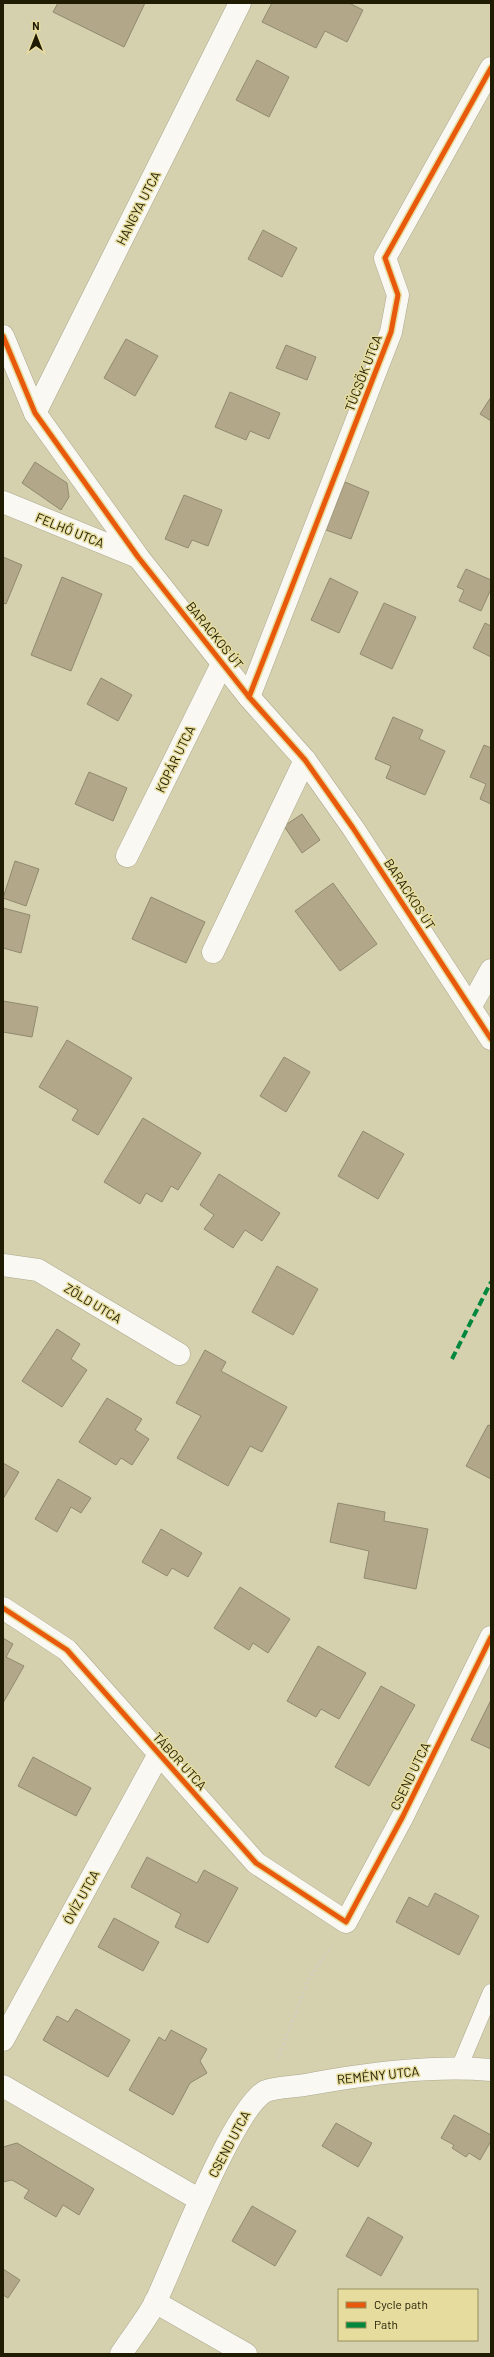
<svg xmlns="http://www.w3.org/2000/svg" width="494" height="2357" font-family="Barlow,sans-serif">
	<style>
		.building { fill: #b2a788; stroke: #918a70 }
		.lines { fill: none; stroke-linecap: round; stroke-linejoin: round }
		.service-casing { stroke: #aca88d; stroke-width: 17 }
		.minor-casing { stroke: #aca88d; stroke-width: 23 }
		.tertiary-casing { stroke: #aca88d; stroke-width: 23 }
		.path { stroke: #d1cfc4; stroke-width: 2.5; stroke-dasharray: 2 3; stroke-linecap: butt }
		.service { stroke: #f9f8f3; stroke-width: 16 }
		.minor { stroke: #f9f8f3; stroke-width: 22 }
		.tertiary { stroke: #f9f8f3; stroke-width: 22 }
		.quiet { stroke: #00873e; stroke-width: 4; stroke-dasharray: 8 4; stroke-linecap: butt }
		.cycleway-casing { stroke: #e6dc9d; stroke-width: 8 }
		.cycleway { stroke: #e8590c; stroke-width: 5 }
		.labels { text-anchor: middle; stroke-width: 3; stroke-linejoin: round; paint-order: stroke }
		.street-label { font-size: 13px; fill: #201c03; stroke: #e6dc9d }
	</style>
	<rect width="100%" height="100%" fill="#d5d0ae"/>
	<g class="building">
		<polygon points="58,3 145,3 124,47 53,12"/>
		<polygon points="272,3 349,3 363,10 347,42 325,31 316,48 262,22"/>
		<polygon points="257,60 289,77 269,117 236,100"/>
		<polygon points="263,230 297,248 282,277 248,259"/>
		<polygon points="126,339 158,356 135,396 104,378"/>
		<polygon points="286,345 316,357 307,380 276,368"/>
		<polygon points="230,392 280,413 269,439 250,431 246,440 215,427"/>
		<polygon points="491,397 491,421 480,414"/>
		<polygon points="35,462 67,483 69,497 61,510 22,483"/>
		<polygon points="345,482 369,492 351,539 326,530"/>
		<polygon points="184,495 222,510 208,546 192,540 188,548 165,539"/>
		<polygon points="3,557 22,565 6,604 3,603"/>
		<polygon points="466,569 491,580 491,589 481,611 459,601 464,590 457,587"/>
		<polygon points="62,577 102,594 71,671 31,655"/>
		<polygon points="330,578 358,592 339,633 311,620"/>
		<polygon points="384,603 416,617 392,669 360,654"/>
		<polygon points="485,623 491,626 491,657 473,648"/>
		<polygon points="101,678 132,695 118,721 87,704"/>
		<polygon points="393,717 423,730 419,739 445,751 425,795 386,778 391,766 375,759"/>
		<polygon points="484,745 491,748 491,804 480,799 486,784 470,777"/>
		<polygon points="89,772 127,788 113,821 75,804"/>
		<polygon points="302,814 320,840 302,853 284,826"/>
		<polygon points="15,861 39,869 26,906 3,898"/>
		<polygon points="333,883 377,944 340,971 295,911"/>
		<polygon points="151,897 205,922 186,963 132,939"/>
		<polygon points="3,908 30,915 21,953 3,948"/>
		<polygon points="3,1001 38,1007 32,1037 3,1032"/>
		<polygon points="67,1040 132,1078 98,1135 72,1120 78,1110 39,1087"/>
		<polygon points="284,1057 310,1072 286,1112 260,1096"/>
		<polygon points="143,1118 201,1153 178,1190 171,1186 162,1202 146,1193 140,1204 104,1182"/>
		<polygon points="363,1131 404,1154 378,1199 338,1176"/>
		<polygon points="219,1174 280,1213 262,1241 245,1230 233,1248 204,1229 214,1215 200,1205"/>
		<polygon points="277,1266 318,1289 293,1335 252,1312"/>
		<polygon points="57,1329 80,1344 71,1359 87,1370 62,1407 22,1381"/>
		<polygon points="205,1350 226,1362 221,1371 287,1407 262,1452 250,1446 228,1486 177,1458 201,1416 176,1403"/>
		<polygon points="107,1398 142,1419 135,1430 149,1439 132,1465 121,1458 116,1465 79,1442"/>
		<polygon points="488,1425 491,1426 491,1479 466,1466"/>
		<polygon points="3,1463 19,1472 3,1499"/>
		<polygon points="58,1479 91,1498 81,1513 71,1507 57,1532 35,1519"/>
		<polygon points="338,1503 385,1512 384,1521 428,1529 416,1589 364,1578 369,1551 330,1542"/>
		<polygon points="161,1529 202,1553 188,1577 172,1568 167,1576 142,1562"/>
		<polygon points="240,1587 290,1619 268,1653 253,1643 249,1650 214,1628"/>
		<polygon points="3,1638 13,1644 6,1657 24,1666 3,1703"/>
		<polygon points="318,1646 366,1673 339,1719 321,1709 316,1717 287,1701"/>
		<polygon points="381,1686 415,1705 369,1786 335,1767"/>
		<polygon points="491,1700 491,1749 471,1740"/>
		<polygon points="33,1757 91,1788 76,1816 18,1786"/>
		<polygon points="147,1857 197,1883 204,1870 238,1888 208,1943 175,1927 181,1914 131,1887"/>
		<polygon points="435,1893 479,1916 459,1955 396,1922 409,1897 428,1907"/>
		<polygon points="114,1918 159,1942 143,1971 98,1947"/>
		<polygon points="76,2009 130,2040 108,2077 43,2040 57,2016 68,2022"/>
		<polygon points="171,2030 207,2049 200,2061 207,2073 190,2083 173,2115 129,2090 159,2037 165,2041"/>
		<polygon points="454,2115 491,2135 491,2141 480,2160 469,2153 466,2157 452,2148 454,2145 441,2138"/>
		<polygon points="336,2123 372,2143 358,2167 322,2146"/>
		<polygon points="17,2143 94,2189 79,2215 63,2205 56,2217 24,2198 29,2190 12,2180 3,2182 3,2147"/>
		<polygon points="252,2206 296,2231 275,2266 232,2241"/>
		<polygon points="368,2217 403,2237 381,2276 346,2256"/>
		<polygon points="3,2269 20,2280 8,2298 3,2295"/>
	</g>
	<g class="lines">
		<g class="service-casing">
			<polyline id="service" points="459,2068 491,1992"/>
		</g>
		<g class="minor-casing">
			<g id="minor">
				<polyline points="35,413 240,3"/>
				<polyline points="3,502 138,557"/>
				<polyline points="249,697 391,332 398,295 385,258 491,68"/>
				<polyline points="127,856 223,662"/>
				<polyline points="213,952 305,760"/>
				<polyline points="471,1006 491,970"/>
				<polyline points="3,1265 38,1270 179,1354"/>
				<polyline points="3,1608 67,1650 256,1863 346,1922 403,1816 491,1637"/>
				<polyline points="3,2040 159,1754"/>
				<polyline points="3,2086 200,2200"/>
				<polyline points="155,2302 246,2354"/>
				<path d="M121,2354C132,2337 147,2319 156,2301C174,2263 234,2106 266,2091C277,2087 293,2087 305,2085C365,2074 430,2065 491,2070"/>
			</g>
		</g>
		<g class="tertiary-casing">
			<polyline id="tertiary" points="3,336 35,413 138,557 249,697 305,760 353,828 491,1039"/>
		</g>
		<polyline class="path" points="278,2059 308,1981 331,1946"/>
		<use href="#service" class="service"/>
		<use href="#minor" class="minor"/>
		<use href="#tertiary" class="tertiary"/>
		<polyline class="quiet" points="452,1359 491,1282"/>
		<g class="cycleway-casing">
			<g id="cycleway">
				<polyline points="3,336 35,413 138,557 249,697 305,760 353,828 491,1039"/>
				<polyline points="249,697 391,332 398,295 385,258 491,68"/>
				<polyline points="3,1608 67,1650 256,1863 346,1922 403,1816 491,1637"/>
			</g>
		</g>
		<use href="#cycleway" class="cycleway"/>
	</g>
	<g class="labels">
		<g class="street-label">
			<text transform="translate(138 208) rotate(-63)" y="5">HANGYA UTCA</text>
			<text transform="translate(363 373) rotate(-69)" y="5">TÜCSÖK UTCA</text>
			<text transform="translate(70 530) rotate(22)" y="5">FELHŐ UTCA</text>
			<text transform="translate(215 635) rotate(51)" y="5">BARACKOS ÚT</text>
			<text transform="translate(175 759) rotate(-64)" y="5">KOPÁR UTCA</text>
			<text transform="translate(410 894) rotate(57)" y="5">BARACKOS ÚT</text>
			<text transform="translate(93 1303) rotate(31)" y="5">ZÖLD UTCA</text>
			<text transform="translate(180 1761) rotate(48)" y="5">TÁBOR UTCA</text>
			<text transform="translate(410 1776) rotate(-64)" y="5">CSEND UTCA</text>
			<text transform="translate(81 1897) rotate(-61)" y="5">ÓVÍZ UTCA</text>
			<text transform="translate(378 2075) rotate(-6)" y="5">REMÉNY UTCA</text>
			<text transform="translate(229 2144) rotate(-62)" y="5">CSEND UTCA</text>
		</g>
	</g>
	<rect width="494" height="2357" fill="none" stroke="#201c03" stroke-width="8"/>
	<rect x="338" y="2289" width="140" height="52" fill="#e6dc9d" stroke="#978f5f"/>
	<rect x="346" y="2302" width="20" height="6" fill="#e8590c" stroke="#978f5f"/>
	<text x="374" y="2309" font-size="12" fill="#201c03">Cycle path</text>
	<rect x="346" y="2322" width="20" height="6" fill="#00873e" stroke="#978f5f"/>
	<text x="374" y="2329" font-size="12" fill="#201c03">Path</text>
	<g transform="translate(36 36)" stroke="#e6dc9d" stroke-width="3" paint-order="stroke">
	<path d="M0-3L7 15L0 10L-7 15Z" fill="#201c03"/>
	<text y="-6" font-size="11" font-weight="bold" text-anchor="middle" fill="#201c03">N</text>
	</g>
</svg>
